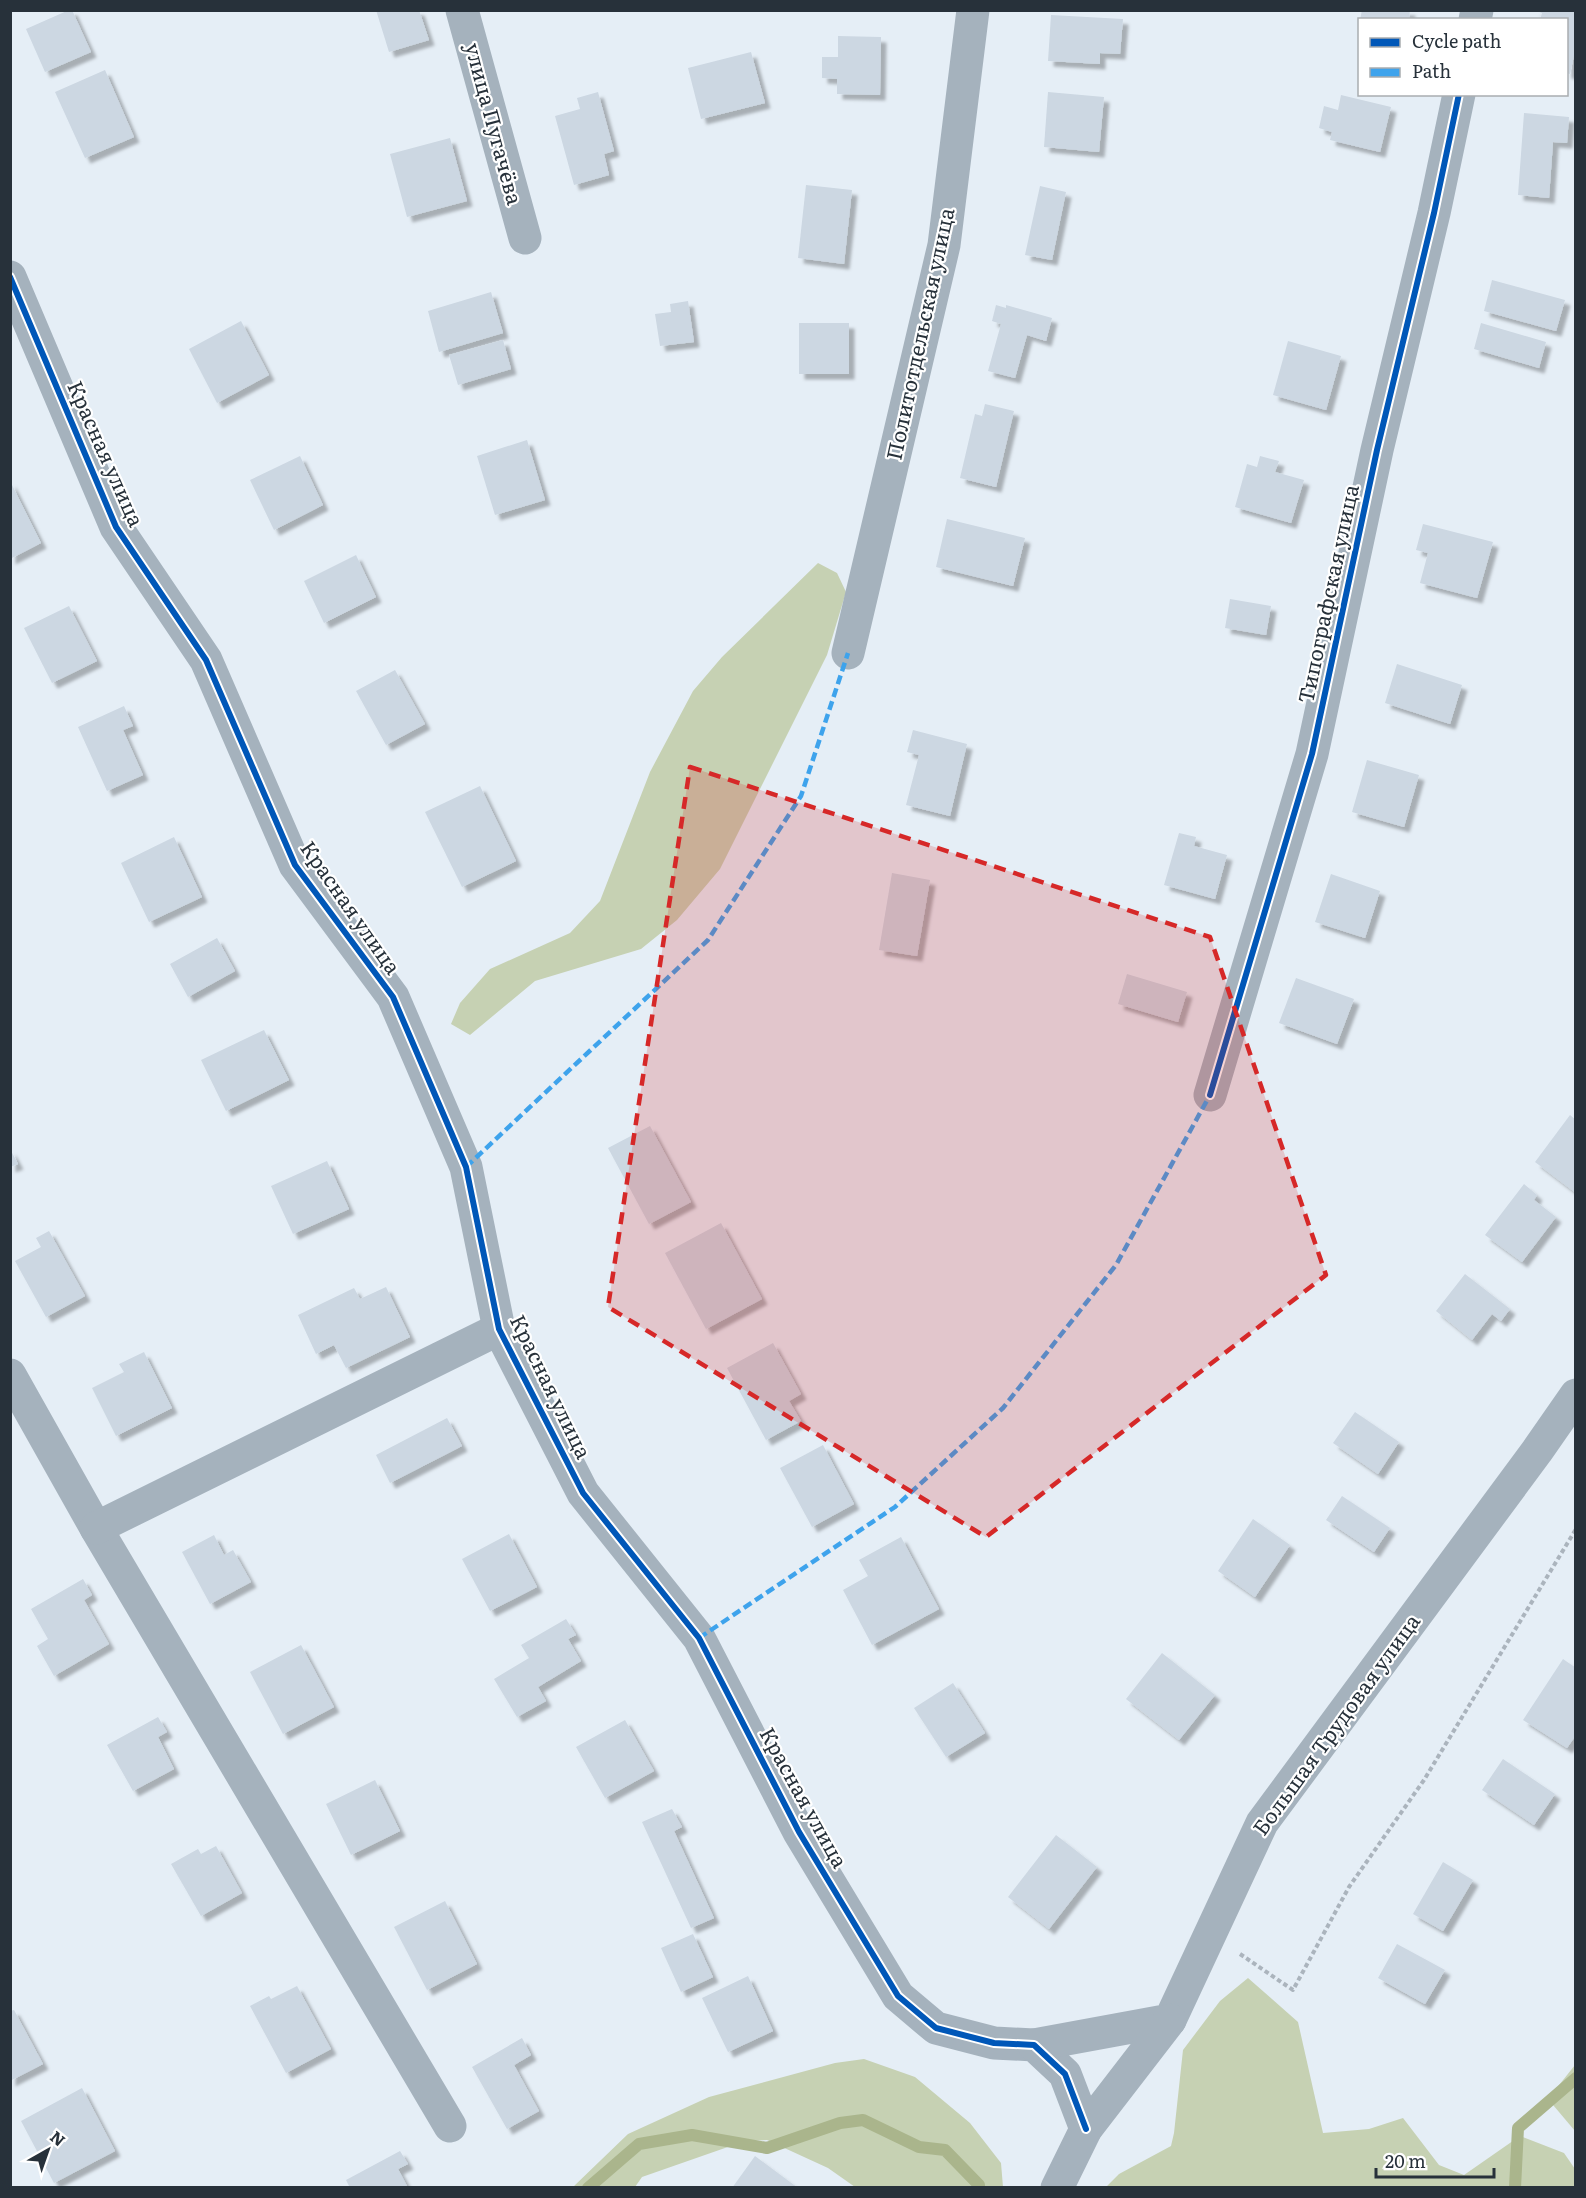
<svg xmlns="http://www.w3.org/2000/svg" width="1586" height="2198" font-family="Literata,serif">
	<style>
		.forest { fill: #c6d1b3 }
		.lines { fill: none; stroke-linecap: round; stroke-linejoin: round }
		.stream { stroke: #aab58c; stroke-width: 12 }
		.building { fill: #ccd7e2; filter: url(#shadow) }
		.path { stroke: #abb4bd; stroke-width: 4; stroke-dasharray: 4.5 3; stroke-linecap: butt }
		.minor { stroke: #a5b2bd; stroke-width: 33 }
		.quiet { stroke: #3ea3ec; stroke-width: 4.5; stroke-dasharray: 9 4.5; stroke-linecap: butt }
		.cycleway-casing { stroke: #fff; stroke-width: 10 }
		.cycleway { stroke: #0057b8; stroke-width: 6 }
		.marked { fill: #d62828; fill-opacity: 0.2; stroke: #d62828; stroke-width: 4.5; stroke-dasharray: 12 8; stroke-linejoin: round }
		.labels { text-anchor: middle; stroke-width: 4.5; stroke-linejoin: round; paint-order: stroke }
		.street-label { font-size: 21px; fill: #27313a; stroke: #fff }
	</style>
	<defs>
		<filter id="shadow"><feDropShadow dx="5.5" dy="5.5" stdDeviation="1.5" flood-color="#0004"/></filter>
	</defs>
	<rect width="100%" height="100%" fill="#e5eef6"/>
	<g class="forest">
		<polygon points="818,563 837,573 846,592 827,655 720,869 677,920 641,949 535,981 470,1035 451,1024 460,1003 490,969 570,933 600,901 650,772 693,691 722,657"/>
		<polygon points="1248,1978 1298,2022 1323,2133 1369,2129 1403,2118 1439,2165 1464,2175 1520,2136 1564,2153 1575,2169 1575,2187 1106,2187 1119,2174 1171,2146 1174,2133 1183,2050 1220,2001"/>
		<polygon points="864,2059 915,2077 970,2123 1001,2163 1003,2187 855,2187 828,2168 767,2140 745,2141 642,2177 635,2187 573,2187 628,2134 709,2097 835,2063"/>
		<polygon points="1575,2065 1575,2131 1548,2099"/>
	</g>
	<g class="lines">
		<g class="stream">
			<polyline points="588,2188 639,2144 692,2135 767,2148 840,2123 863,2120 919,2147 945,2150 979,2185 979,2188"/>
			<polyline points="1515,2188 1518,2128 1576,2078"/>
		</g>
	</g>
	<g class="building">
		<polygon points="69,10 72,10 91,52 45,72 26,29"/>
		<polygon points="376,10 419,10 429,40 389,52"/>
		<polygon points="1362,10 1410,10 1409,20 1360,20"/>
		<polygon points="1534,10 1576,10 1576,46 1570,74 1566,73 1566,20 1540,20 1542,13"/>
		<polygon points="1051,15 1123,19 1120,54 1100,53 1100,64 1048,61"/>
		<polygon points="838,36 881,37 880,95 837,94 837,79 822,78 822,57 838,57"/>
		<polygon points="751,52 765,103 701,119 688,68"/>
		<polygon points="105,70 134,137 85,158 55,92"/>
		<polygon points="598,92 614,151 604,154 609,175 574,185 555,116 580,109 577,98"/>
		<polygon points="1048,92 1104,97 1099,152 1044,147"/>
		<polygon points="1341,95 1391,107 1380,152 1330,140 1332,132 1319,128 1324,106 1338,110"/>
		<polygon points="1524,113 1569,117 1567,143 1553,142 1549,198 1518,195"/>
		<polygon points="450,138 467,201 407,217 390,154"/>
		<polygon points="806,185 852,190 844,264 798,258"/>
		<polygon points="1040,186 1066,192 1052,260 1025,255"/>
		<polygon points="1492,280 1565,300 1556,331 1484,311"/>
		<polygon points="491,292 503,333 439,352 428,311"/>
		<polygon points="688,301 694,342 660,346 655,314 671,312 670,304"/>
		<polygon points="996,305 1006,308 1006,305 1052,318 1046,341 1027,335 1015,378 988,371 1001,324 992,321"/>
		<polygon points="241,321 269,375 217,403 189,349"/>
		<rect x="799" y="323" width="50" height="51"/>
		<polygon points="1481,323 1546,342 1539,368 1474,349"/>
		<polygon points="503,340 511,369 458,385 449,355"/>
		<polygon points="1288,341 1341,356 1326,410 1273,395"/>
		<polygon points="985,404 1014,411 996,487 960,478 975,414 982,416"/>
		<polygon points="527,440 545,500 495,515 477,456"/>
		<polygon points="300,456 323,505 274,530 250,480"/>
		<polygon points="1260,456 1279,461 1275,472 1304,480 1291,523 1235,507 1247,464 1257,467"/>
		<polygon points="10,481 41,543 10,559"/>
		<polygon points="947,519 1025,538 1013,586 936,567"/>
		<polygon points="1423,524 1493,542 1477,598 1420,583 1428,553 1416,550"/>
		<polygon points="356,555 376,597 324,623 304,581"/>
		<polygon points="1230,599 1271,606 1266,635 1225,628"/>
		<polygon points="69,606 97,661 52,683 24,628"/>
		<polygon points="1397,664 1462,685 1450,724 1385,703"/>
		<polygon points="395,670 425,724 386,745 356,691"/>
		<polygon points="124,706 133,726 123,730 143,775 107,791 78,727"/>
		<polygon points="913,730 967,744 950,816 906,805 919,755 907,752"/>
		<polygon points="1367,760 1419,775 1404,827 1352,812"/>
		<polygon points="480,786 516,861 462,887 425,812"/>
		<polygon points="1179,833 1196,837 1194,846 1227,855 1215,899 1164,885"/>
		<polygon points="174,837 202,897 149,922 121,863"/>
		<polygon points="892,873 930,880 917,956 879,950"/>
		<polygon points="1331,874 1380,891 1365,938 1315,922"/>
		<polygon points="217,938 235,971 188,997 170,964"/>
		<polygon points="1127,974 1187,992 1178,1022 1118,1004"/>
		<polygon points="1296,978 1354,999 1337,1044 1279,1023"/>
		<polygon points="264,1030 289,1080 226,1111 201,1060"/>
		<polygon points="1570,1115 1576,1120 1576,1193 1535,1162"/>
		<polygon points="650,1126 691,1202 649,1224 608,1148"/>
		<polygon points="10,1149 18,1164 10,1167"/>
		<polygon points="327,1161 349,1209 293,1234 271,1186"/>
		<polygon points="1524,1184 1537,1195 1534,1200 1556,1217 1522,1262 1485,1235"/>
		<polygon points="721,1223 762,1299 706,1329 665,1253"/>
		<polygon points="49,1231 85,1296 46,1317 15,1261 41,1247 36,1238"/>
		<polygon points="1465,1274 1510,1309 1501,1321 1492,1314 1472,1340 1436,1311"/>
		<polygon points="386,1287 410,1337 346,1368 334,1345 316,1354 298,1315 354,1288 360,1299"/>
		<polygon points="773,1343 801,1394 789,1401 801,1421 766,1440 727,1368"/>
		<polygon points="144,1352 172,1408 116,1436 92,1388 124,1372 119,1364"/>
		<polygon points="1355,1412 1399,1442 1378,1474 1333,1443"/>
		<polygon points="447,1418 462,1446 390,1483 376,1455"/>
		<polygon points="823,1445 854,1504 812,1527 780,1468"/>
		<polygon points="1342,1496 1390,1528 1374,1552 1326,1520"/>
		<polygon points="1253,1519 1290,1545 1255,1597 1218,1571"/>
		<polygon points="509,1534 537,1587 490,1611 462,1559"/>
		<polygon points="214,1535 224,1555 233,1550 251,1582 210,1604 182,1552"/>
		<polygon points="901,1537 939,1609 872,1645 843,1590 868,1576 859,1560"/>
		<polygon points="83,1579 92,1595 84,1600 109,1644 54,1676 37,1646 48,1639 31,1609"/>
		<polygon points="566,1619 576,1635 568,1639 581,1661 538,1687 546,1701 517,1717 494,1679 529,1658 521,1645"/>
		<polygon points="301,1645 334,1707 283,1734 250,1672"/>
		<polygon points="1162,1653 1215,1695 1179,1740 1126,1699"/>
		<polygon points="1563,1659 1576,1668 1576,1735 1567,1748 1523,1720"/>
		<polygon points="953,1683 985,1733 946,1757 914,1708"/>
		<polygon points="158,1717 167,1732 158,1737 174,1769 133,1791 107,1745"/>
		<polygon points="625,1720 654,1771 605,1798 576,1747"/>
		<polygon points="1503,1759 1555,1794 1534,1825 1482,1790"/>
		<polygon points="375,1780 400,1831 351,1855 326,1804"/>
		<polygon points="672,1809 682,1827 674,1831 714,1918 691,1928 642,1822"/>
		<polygon points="1056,1835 1097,1867 1049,1929 1008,1897"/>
		<polygon points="216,1846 242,1893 201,1916 171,1864 198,1849 201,1854"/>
		<polygon points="1443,1862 1473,1880 1443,1931 1413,1914"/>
		<polygon points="445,1901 477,1964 427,1990 394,1927"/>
		<polygon points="693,1934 713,1977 681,1992 661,1948"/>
		<polygon points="1397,1944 1445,1970 1425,2004 1378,1978"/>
		<polygon points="748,1976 773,2031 728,2052 702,1998"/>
		<polygon points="297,1986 331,2049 286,2073 250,2006 269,1996 271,1999"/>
		<polygon points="14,2010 43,2064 10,2081 10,2011"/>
		<polygon points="522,2038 531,2055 514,2065 539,2111 507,2129 472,2067"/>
		<polygon points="82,2088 115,2151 54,2183 21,2121"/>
		<polygon points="400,2151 408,2164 398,2169 408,2188 350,2188 346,2180"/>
		<polygon points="755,2156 798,2188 732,2188"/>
	</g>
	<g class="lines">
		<polyline class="path" points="1240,1954 1293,1990 1349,1887 1424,1780 1576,1529"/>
		<g class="minor">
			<polyline points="462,10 525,238"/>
			<polyline points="1475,20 1477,10"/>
			<polyline points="10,277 116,527 206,660 295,865 393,997 466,1167 499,1329 583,1493 699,1638 799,1832 898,1996 936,2028 994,2043 1034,2045 1065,2074 1086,2129"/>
			<polyline points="848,653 944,245 973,10"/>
			<polyline points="1210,1095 1312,754 1377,450 1434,213 1459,94"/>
			<polyline points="10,1375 96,1528 450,2126"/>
			<polyline points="96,1528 499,1329"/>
			<polyline points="1034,2045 1170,2020 1262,1823 1537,1451 1576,1395"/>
			<polyline points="1057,2188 1086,2129 1170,2020"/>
		</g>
		<g class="quiet">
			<polyline points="466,1167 708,940 801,796 848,653"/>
			<polyline points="699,1638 895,1507 1003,1408 1116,1265 1210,1095"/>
		</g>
		<g class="cycleway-casing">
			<g id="cycleway">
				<polyline points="10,277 116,527 206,660 295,865 393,997 466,1167 499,1329 583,1493 699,1638 799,1832 898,1996 936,2028 994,2043 1034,2045 1065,2074 1086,2129"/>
				<polyline points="1210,1095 1312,754 1377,450 1434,213 1459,94"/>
			</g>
		</g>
		<use href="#cycleway" class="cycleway"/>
	</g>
	<path class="marked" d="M690,767L1210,937L1326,1275L986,1537L608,1307Z"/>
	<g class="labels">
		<g class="street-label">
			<text transform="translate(493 124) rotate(75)" y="7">улица Пугачёва</text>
			<text transform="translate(921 334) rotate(-78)" y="7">Политотдельская улица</text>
			<text transform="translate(105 454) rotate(66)" y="7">Красная улица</text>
			<text transform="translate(1329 594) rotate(-78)" y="7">Типографская улица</text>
			<text transform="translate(350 908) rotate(55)" y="7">Красная улица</text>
			<text transform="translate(550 1387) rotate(64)" y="7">Красная улица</text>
			<text transform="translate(1337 1725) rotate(-54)" y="7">Большая Трудовая улица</text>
			<text transform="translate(803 1798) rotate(61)" y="7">Красная улица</text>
		</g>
	</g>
	<rect width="1586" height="2198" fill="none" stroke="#27313a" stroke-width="24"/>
	<rect x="1358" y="18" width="210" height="78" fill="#ffffff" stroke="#a9adb0" stroke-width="1.5"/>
	<rect x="1370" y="38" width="30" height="9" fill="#0057b8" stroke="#a9adb0" stroke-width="1.5"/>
	<text x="1412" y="48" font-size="18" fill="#27313a">Cycle path</text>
	<rect x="1370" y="68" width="30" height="9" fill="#3ea3ec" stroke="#a9adb0" stroke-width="1.5"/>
	<text x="1412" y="78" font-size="18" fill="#27313a">Path</text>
	<g transform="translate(48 2150) rotate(40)" stroke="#ffffff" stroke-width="4.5" paint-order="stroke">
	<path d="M0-4.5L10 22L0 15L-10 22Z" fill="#27313a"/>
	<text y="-9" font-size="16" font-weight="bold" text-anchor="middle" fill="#27313a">N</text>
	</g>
	<path d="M1376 2168v9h118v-9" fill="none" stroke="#27313a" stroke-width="3"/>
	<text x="1385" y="2168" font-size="18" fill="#27313a" stroke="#ffffff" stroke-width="4.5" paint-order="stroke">20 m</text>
</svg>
